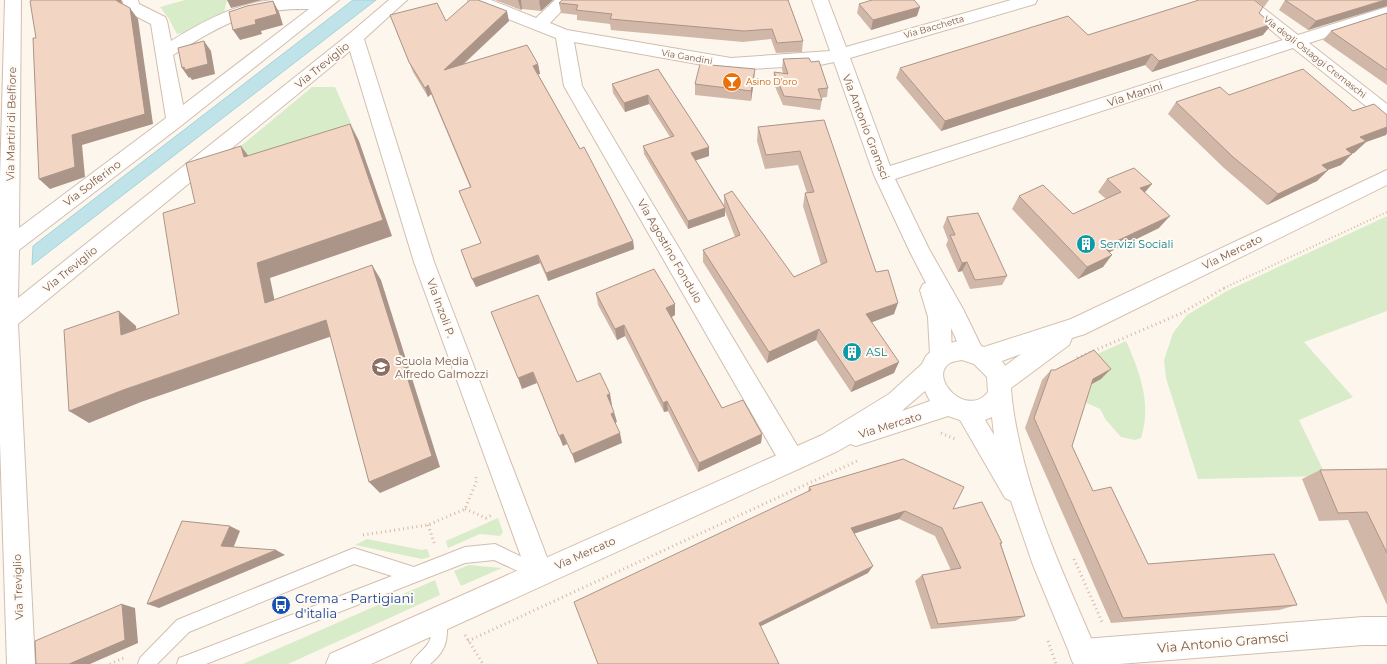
<svg xmlns="http://www.w3.org/2000/svg" width="1387" height="664" font-family="Montserrat,sans-serif">
	<style>
		.green { fill: #d8ecc9 }
		.water { fill: #bfe3e8; stroke: #a5d3da }
		.lines { fill: none; stroke-linecap: round; stroke-linejoin: round }
		.lane-casing { stroke: #d1beb0; stroke-width: 2 }
		.street-casing { stroke: #d1beb0; stroke-width: 2 }
		.secondary-casing { stroke: #d6c0b0; stroke-width: 2 }
		.path-far1 { stroke: #d9b8a5; stroke-width: 2; stroke-dasharray: 1 2.5; stroke-linecap: butt }
		.path { stroke: #d9b8a5; stroke-width: 3; stroke-dasharray: 1 3.5; stroke-linecap: butt }
		.lane { fill: #fff; fill-rule: evenodd }
		.street { fill: #fff; fill-rule: evenodd }
		.secondary { fill: #fff; fill-rule: evenodd }
		.wall { fill: #d1b7a8 }
		.shaded-wall { fill: #aa9588 }
		.building { fill: #f3d5c3; stroke: #aa9588 }
		.labels { text-anchor: middle; stroke-width: 4; stroke-linejoin: round; paint-order: stroke }
		.far-street-label { font-size: 9px; fill: #7a5c4d; stroke: #fffaf3 }
		.far-food-label { font-size: 9px; fill: #c56008; stroke: #fffaf3; text-anchor: start }
		.street-label { font-size: 11px; fill: #7a5c4d; stroke: #fffaf3 }
		.culture-label { font-size: 11px; fill: #0d838f; stroke: #fffaf3; text-anchor: start }
		.education-label { font-size: 11px; fill: #785e54; stroke: #fffaf3; text-anchor: start }
		.near-transit-label { font-size: 13px; fill: #164399; stroke: #fffaf3; text-anchor: start }
		.near-street-label { font-size: 13px; fill: #7a5c4d; stroke: #fffaf3 }
	</style>
	<rect width="100%" height="100%" fill="#fdf6ec"/>
	<g class="green">
		<polygon points="185,0 227,0 224,13 186,33 177,34 169,19 160,7"/>
		<polygon points="312,87 335,87 359,141 200,180"/>
		<polygon points="1387,216 1387,311 1304,342 1353,397 1299,420 1326,476 1198,479 1166,378 1164,360 1173,333 1187,315 1227,291"/>
		<path d="M1126,341C1140,372 1152,405 1141,438L1135,440L1121,437L1106,420L1100,409L1071,396L1084,360Z"/>
		<polygon points="498,518 503,532 500,536 480,534 448,548 446,541"/>
		<polygon points="367,539 422,550 427,549 430,557 422,559 355,545"/>
		<polygon points="469,565 502,568 461,586 454,571"/>
		<polygon points="435,580 440,595 288,664 243,664"/>
	</g>
	<polygon class="water" points="353,0 376,0 32,265 33,246"/>
	<g class="lines">
		<g class="lane-casing">
			<g id="lane">
				<polygon points="495,544 545,568 548,573 545,578 540,581 494,560 465,563 206,664 177,664 179,658 185,656 392,576 354,564 189,632 157,664 138,664 140,658 177,620 354,548 414,567 465,547"/>
				<path d="M439,612L445,614C448,623 448,641 443,649C440,655 435,660 430,664H411C415,655 424,651 429,642C433,635 430,623 433,614Z"/>
			</g>
		</g>
		<g class="street-casing">
			<g id="street">
				<path d="M5,0H21L19,228L166,118L151,24L126,11L122,0H138L139,4L165,17L167,21L171,41C202,22 235,4 272,0C294,0 317,0 339,0L182,125L19,250L18,298L349,34L389,0H407L364,39L434,262L553,573L549,582L540,586L531,582L527,573L414,262L350,51L18,324L35,664H7L0,442V179ZM309,9L183,105L173,55C223,24 249,8 309,9Z"/>
				<polygon points="468,0 491,0 536,18 555,0 572,0 550,23 567,30 731,58 830,51 812,0 828,0 846,47 1011,0 1037,0 1035,4 850,58 890,166 1283,40 1235,0 1253,0 1298,35 1387,7 1387,18 1309,43 1387,104 1387,119 1381,118 1293,48 895,179 929,249 963,309 984,352 981,359 973,362 965,359 951,328 952,355 949,362 941,365 933,362 930,355 928,317 920,290 923,284 926,283 910,252 874,175 834,62 820,65 731,70 574,42 582,86 801,452 804,460 801,468 792,471 783,468 564,86 556,38 470,4"/>
				<polygon points="1363,617 1387,617 1387,645 1363,645 1119,664 1076,664 1073,663 1069,653 1073,643 1083,639"/>
			</g>
		</g>
		<g class="secondary-casing">
			<path id="secondary" d="M1387,170V185L1085,334L1072,338L1069,345L1011,388C1012,407 1016,427 1020,445C1037,521 1072,592 1102,664H1074L1033,565L1011,501L1005,498L960,420L948,416L856,446L850,444L838,451L371,664H326L330,654L822,435L889,394L922,364L926,356L936,347L962,340L984,347L1071,319ZM1021,354L1005,366L1002,361ZM962,360L974,364L987,377L988,392C967,419 927,377 950,363C953,361 958,361 962,360ZM925,391L930,401L902,411L905,408ZM992,417L994,435L985,420Z"/>
		</g>
		<polyline class="path-far1" points="1224,288 1387,212"/>
		<g class="path">
			<polyline points="1077,358 1182,313 1226,287"/>
			<polyline points="941,433 955,439"/>
			<polyline points="465,509 486,518 492,515"/>
			<polyline points="428,525 435,545"/>
			<polyline points="363,535 428,525 465,509 477,480 476,477"/>
			<polyline points="1074,559 1103,624"/>
			<polyline points="465,635 483,664"/>
			<polyline points="468,641 859,460"/>
			<polyline points="1048,641 1056,664"/>
			<polyline points="110,664 126,657"/>
		</g>
		<use href="#lane" class="lane"/>
		<use href="#street" class="street"/>
		<use href="#secondary" class="secondary"/>
	</g>
	<g class="wall">
		<polygon points="495,0 553,0 541,11 522,9 521,10"/>
		<polygon points="788,0 803,41 802,52 776,53 771,39 743,42 611,30 610,24 577,20 577,15 561,13 559,3"/>
		<polygon points="1255,0 1269,0 1264,7"/>
		<polygon points="1285,0 1387,0 1308,30 1279,10"/>
		<polygon points="859,4 917,16 871,30 857,13"/>
		<polygon points="1259,13 1263,35 1152,72 1145,65 941,131 896,78 900,68 1088,35"/>
		<polygon points="1387,13 1387,85 1323,40 1331,31"/>
		<polygon points="390,15 446,21 509,21 464,64 538,64 540,74 538,74 580,149 633,241 634,249 548,281 540,263 476,287 481,243 470,187 431,94 428,97 413,72"/>
		<polygon points="783,59 811,62 828,88 827,97 821,98 822,100 820,110 783,105 773,82 774,72 783,73 782,69"/>
		<polygon points="658,69 709,147 709,156 695,160 724,205 724,195 794,277 821,265 803,206 805,193 807,193 798,165 765,169 757,141 758,127 824,120 876,272 894,314 871,322 894,373 851,392 816,340 767,363 703,262 703,250 735,237 725,211 725,216 688,229 644,154 643,146 670,137 649,104 625,112 613,93 612,84"/>
		<polygon points="754,80 751,101 695,95 695,84"/>
		<polygon points="1229,95 1353,111 1386,135 1366,142 1354,153 1352,153 1341,165 1328,170 1317,181 1267,205 1224,168 1168,114 1176,102"/>
		<polygon points="1107,179 1145,192 1159,228 1110,252 1103,267 1078,279 1012,209 1019,196 1073,214 1106,199 1098,192"/>
		<polygon points="947,217 1007,276 1002,285 970,289 962,271 958,272 946,245 948,240 943,227"/>
		<polygon points="596,293 675,304 675,315 672,317 722,408 762,434 761,443 698,472 668,411 664,412 625,336 617,340 598,305"/>
		<polygon points="1051,370 1101,379 1091,384 1072,446 1093,491 1148,564 1297,605 1279,610 1111,623 1025,428 1042,380"/>
		<polygon points="1387,469 1387,605 1348,520 1319,521 1302,479 1320,470"/>
		<polygon points="809,487 953,509 1002,543 1001,544 1025,616 1015,621 931,629 915,581 922,575 951,570 935,536 899,519 854,533 868,573 761,626 598,664 808,491"/>
	</g>
	<g class="shaded-wall">
		<polygon points="116,0 121,0 125,12"/>
		<polygon points="227,0 263,0 258,1 231,8"/>
		<polygon points="518,0 521,0 522,9 521,10"/>
		<polygon points="540,0 553,0 541,11 539,1"/>
		<polygon points="1385,0 1387,0 1387,6 1308,30 1316,21"/>
		<polygon points="273,1 279,12 283,25 261,31 262,34 240,40 233,30 255,20"/>
		<polygon points="920,7 917,16 871,30 873,20"/>
		<polygon points="130,8 138,19 153,124 82,145 85,177 50,189 39,179"/>
		<polygon points="507,11 509,21 447,79 444,70"/>
		<polygon points="1272,24 1263,35 1152,72 1159,61"/>
		<polygon points="204,41 211,51 215,74 192,80 190,77 189,78 182,68"/>
		<polygon points="1152,54 1145,65 941,131 945,121"/>
		<polygon points="538,64 540,74 535,75 533,66"/>
		<polygon points="755,69 754,80 751,101 751,91"/>
		<polygon points="428,85 431,94 428,97 425,88"/>
		<polygon points="648,95 649,104 625,112 624,103"/>
		<polygon points="350,124 359,141 392,236 270,278 278,317 265,303 257,263"/>
		<polygon points="1387,127 1387,133 1386,135 1366,142 1354,153 1335,160 1360,137"/>
		<polygon points="241,146 253,162 244,157"/>
		<polygon points="709,147 709,156 691,162 691,153"/>
		<polygon points="1352,154 1341,165 1311,176 1322,165"/>
		<polygon points="1328,170 1317,181 1267,205 1278,194"/>
		<polygon points="1152,184 1141,197 1140,188"/>
		<polygon points="725,208 725,216 688,229 688,221"/>
		<polygon points="1170,216 1159,228 1095,259 1104,247"/>
		<polygon points="633,241 634,249 548,281 546,273"/>
		<polygon points="538,255 540,263 476,287 472,279"/>
		<polygon points="1112,255 1103,267 1078,279 1087,267"/>
		<polygon points="967,262 962,271 958,272 962,263"/>
		<polygon points="372,265 381,280 440,467 380,493 369,482"/>
		<polygon points="898,303 894,314 862,326 866,314"/>
		<polygon points="675,304 675,315 667,319 666,308"/>
		<polygon points="119,311 136,326 138,348 121,335"/>
		<polygon points="326,320 338,334 141,402 89,423 69,411 123,390"/>
		<polygon points="624,325 625,336 617,340 615,329"/>
		<polygon points="819,329 816,340 767,363 769,352"/>
		<polygon points="899,362 894,373 851,392 855,382"/>
		<polygon points="1111,369 1101,379 1083,389 1093,379"/>
		<polygon points="533,372 537,383 522,389 518,378"/>
		<polygon points="610,394 612,405 609,406 607,395"/>
		<polygon points="667,401 668,411 664,412 663,403"/>
		<polygon points="614,412 617,422 613,424 611,414"/>
		<polygon points="620,433 622,443 575,463 572,454"/>
		<polygon points="563,434 567,444 563,446 559,436"/>
		<polygon points="762,434 761,443 698,472 699,463"/>
		<polygon points="905,511 899,519 847,536 851,528"/>
		<polygon points="230,526 240,531 232,551 221,546"/>
		<polygon points="276,550 285,555 159,608 147,604"/>
		<polygon points="873,566 868,573 757,628 759,623"/>
		<polygon points="122,604 135,608 138,643 90,664 69,664"/>
	</g>
	<g class="building">
		<polygon points="32,0 116,0 117,1 130,8 145,114 72,135 75,167 39,179 33,38 36,38 30,1"/>
		<polygon points="470,0 478,0 507,11 444,70 527,45 538,64 533,66 580,149 584,147 633,241 546,273 538,255 472,279 461,250 481,243 459,191 471,187 428,85 425,88 409,62 390,15 437,3 446,21"/>
		<polygon points="562,0 788,0 803,41 777,43 772,29 744,31 610,19 612,14 576,10 578,5 559,3"/>
		<polygon points="872,0 914,0 920,7 873,20 859,4"/>
		<polygon points="1199,0 1254,0 1263,7 1259,13 1272,24 1159,61 1152,54 945,121 900,68 1068,16 1088,35"/>
		<polygon points="1285,0 1385,0 1316,21"/>
		<polygon points="273,1 277,14 255,20 256,24 233,30 229,12 247,6"/>
		<polygon points="1387,13 1387,70 1331,31"/>
		<polygon points="204,41 208,64 185,70 184,67 182,68 178,48"/>
		<polygon points="809,58 811,62 819,61 828,88 818,89 822,100 784,96 774,72 788,74 783,59"/>
		<polygon points="700,64 755,69 751,91 695,84"/>
		<polygon points="658,69 709,147 691,153 725,208 688,221 643,146 674,136 648,95 624,103 612,84"/>
		<polygon points="1303,69 1353,111 1374,104 1387,115 1387,127 1360,137 1366,141 1346,149 1352,154 1322,165 1328,170 1278,194 1233,157 1176,102 1220,87 1229,95"/>
		<polygon points="824,120 876,272 888,270 898,303 866,314 899,362 855,382 819,329 769,352 703,250 740,235 724,195 732,191 794,277 827,262 805,193 814,192 800,151 766,155 758,127"/>
		<polygon points="350,124 383,220 257,263 265,303 372,265 432,456 369,482 326,320 123,390 69,411 64,330 119,311 121,335 179,314 163,213 195,203 186,163 241,146 244,157"/>
		<polygon points="1134,168 1152,184 1140,188 1170,216 1104,247 1112,255 1087,267 1019,196 1043,185 1073,214 1121,192 1107,179"/>
		<polygon points="978,213 1007,276 975,280 967,262 962,263 950,235 955,235 947,217"/>
		<polygon points="654,269 675,304 666,308 722,408 743,400 762,434 699,463 667,401 663,403 624,325 615,329 596,293"/>
		<polygon points="538,295 577,382 600,373 610,394 607,395 614,412 611,414 620,433 572,454 563,434 559,436 533,372 518,378 491,312"/>
		<polygon points="1094,350 1111,369 1093,379 1072,446 1093,491 1111,487 1148,564 1274,554 1297,605 1123,618 1034,418 1051,370 1055,370"/>
		<polygon points="903,459 964,487 953,509 982,502 1002,543 1000,543 1025,616 938,624 922,575 961,568 942,528 905,511 851,528 873,566 759,623 779,664 598,664 574,602 811,490 809,487"/>
		<polygon points="1387,469 1387,553 1367,512 1338,513 1320,470"/>
		<polygon points="182,521 230,526 221,546 276,550 147,604"/>
		<polygon points="122,604 125,640 69,664 36,664 35,641"/>
	</g>
	<defs>
		<g id="bar-disc" transform="scale(1)"><circle r="9.5" fill="#e8710a" stroke="#fffaf3"/><path d="M-6-5H6L.8 .8V4.5H3.5V6h-7V4.5H-.8V.8Z" fill="#fff"/></g>
		<g id="building-disc" transform="scale(1)"><circle r="9.5" fill="#0f9aa8" stroke="#fffaf3"/><path d="M-4-6H4V6H1V3H-1V6H-4ZM-2.5-4.3h1.7v1.8h-1.7ZM.8-4.3h1.7v1.8H.8ZM-2.5-1h1.7V.8h-1.7ZM.8-1h1.7V.8H.8Z" fill="#fff"/></g>
		<g id="school-disc" transform="scale(1)"><circle r="9.5" fill="#8d6e63" stroke="#fffaf3"/><path d="M0-5L7-2L0 1L-7-2ZM-4 1L0 2.5L4 1V4Q0 6-4 4Z" fill="#fff"/></g>
		<g id="bus-disc" transform="scale(1)"><circle r="9.5" fill="#1a4fb4" stroke="#fffaf3"/><path d="M-5-6H5V4H4V6H2V4H-2V6H-4V4H-5ZM-3.5-4V0h7V-4ZM-3.5 1.2v1.5H-2V1.2ZM2 1.2v1.5H3.5V1.2Z" fill="#fff"/></g>
	</defs>
	<g fill-rule="evenodd">
		<use href="#bar-disc" x="732" y="82"/>
		<use href="#building-disc" x="1086" y="244"/>
		<use href="#building-disc" x="852" y="352"/>
		<use href="#school-disc" x="381" y="367"/>
		<use href="#bus-disc" x="281" y="605"/>
	</g>
	<g class="labels">
		<g class="far-street-label">
			<text transform="translate(934 27) rotate(-16)" y="3">Via Bacchetta</text>
			<text transform="translate(687 57) rotate(10)" y="3">Via Gandini</text>
			<text transform="translate(1315 57) rotate(38)" y="3">Via degli Ostaggi Cremaschi</text>
		</g>
		<g class="far-food-label">
			<text x="746" y="85">Asino D'oro</text>
		</g>
		<g class="street-label">
			<text transform="translate(322 65) rotate(-39)" y="4">Via Treviglio</text>
			<text transform="translate(1135 94) rotate(-18)" y="4">Via Manini</text>
			<text transform="translate(11 124) rotate(-89)" y="4">Via Martiri di Belfiore</text>
			<text transform="translate(866 127) rotate(69)" y="4">Via Antonio Gramsci</text>
			<text transform="translate(92 183) rotate(-37)" y="4">Via Solferino</text>
			<text transform="translate(670 251) rotate(60)" y="4">Via Agostino Fondulo</text>
			<text transform="translate(1232 252) rotate(-26)" y="4">Via Mercato</text>
			<text transform="translate(70 269) rotate(-39)" y="4">Via Treviglio</text>
			<text transform="translate(441 308) rotate(70)" y="4">Via Inzoli P.</text>
			<text transform="translate(890 425) rotate(-17)" y="4">Via Mercato</text>
			<text transform="translate(585 553) rotate(-24)" y="4">Via Mercato</text>
			<text transform="translate(18 587) rotate(-92)" y="4">Via Treviglio</text>
		</g>
		<g class="culture-label">
			<text x="1100" y="248">Servizi Sociali</text>
			<text x="866" y="356">ASL</text>
		</g>
		<g class="education-label">
			<text x="395" y="365">Scuola Media<tspan x="395" dy="13">Alfredo Galmozzi</tspan></text>
		</g>
		<g class="near-transit-label">
			<text x="295" y="603">Crema - Partigiani<tspan x="295" dy="15">d'italia</tspan></text>
		</g>
		<g class="near-street-label">
			<text transform="translate(1223 642) rotate(-5)" y="5">Via Antonio Gramsci</text>
		</g>
	</g>
</svg>
